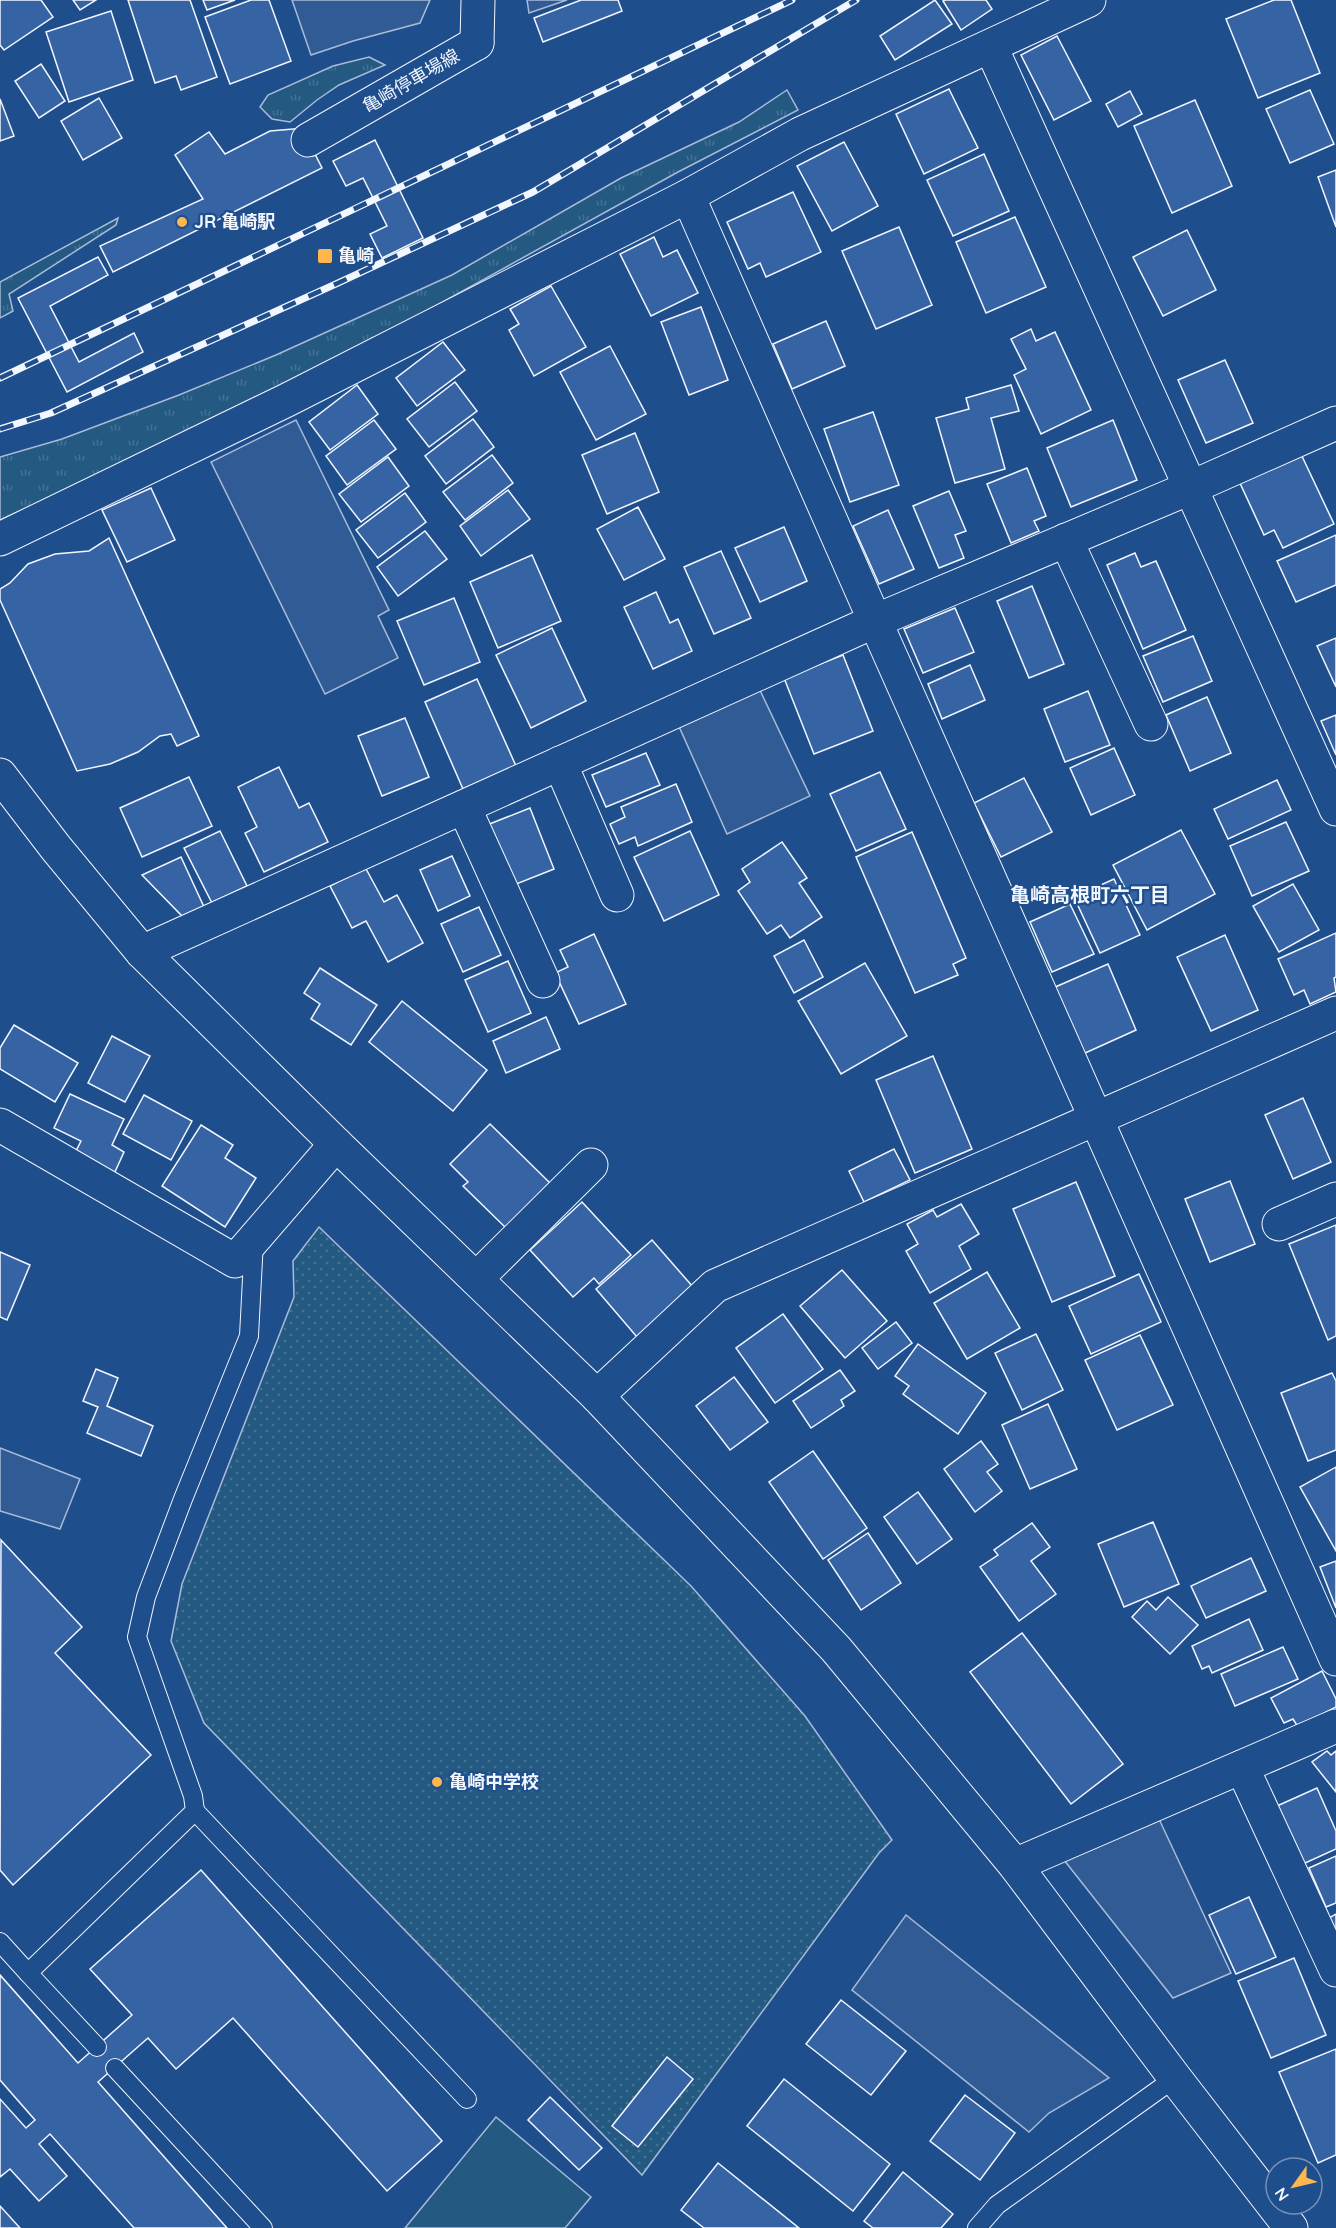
<svg xmlns="http://www.w3.org/2000/svg" width="1336" height="2228" font-family="Quicksand,'Noto Sans JP',sans-serif">
	<style>
		.grass { fill: url(#grass-tufts); stroke: #a8bbd7; stroke-width: 1.5 }
		.park { fill: url(#park-dots); stroke: #a8bbd7; stroke-width: 1.5 }
		.pitch { fill: #245a82; stroke: #a8bbd7; stroke-width: 1.5 }
		.parking { fill: #305b95; stroke: #a8bbd7; stroke-width: 1.5 }
		.building { fill: #3563a3; stroke: #f2f6ff; stroke-width: 1.5 }
		.lines { fill: none; stroke-linecap: round; stroke-linejoin: round }
		.lane-casing { stroke: #f2f6ff; stroke-width: 20 }
		.street-casing { stroke: #f2f6ff; stroke-width: 35 }
		.secondary-casing { stroke: #f2f6ff; stroke-width: 35 }
		.lane { stroke: #1f4e8c; stroke-width: 18 }
		.street { stroke: #1f4e8c; stroke-width: 33 }
		.secondary { stroke: #1f4e8c; stroke-width: 33 }
		.rail-casing { stroke: #f2f6ff; stroke-width: 7 }
		.rail { stroke: #1f4e8c; stroke-width: 4.5; stroke-dasharray: 14; stroke-linecap: butt }
		.poi-dot { fill: #ffb74d; stroke: #1f4e8c; stroke-width: 2 }
		.labels { text-anchor: middle; stroke-width: 4.5; stroke-linejoin: round; paint-order: stroke }
		.street-label { font-size: 18px; fill: #f2f6ff; stroke: #1f4e8c }
		.poi-label { font-size: 18px; font-weight: bold; fill: #f2f6ff; stroke: #1f4e8c; text-anchor: start }
		.neighbourhood-label { font-size: 20px; font-weight: bold; fill: #f2f6ff; stroke: #1f4e8c }
	</style>
	<defs>
		<pattern id="grass-tufts" width="24" height="20" patternUnits="userSpaceOnUse" patternTransform="scale(1.5)"><rect width="24" height="20" fill="#245a82"/><path d="M3 7l-1-3M5 7V3M7 7l1-3M15 17l-1-3M17 17v-4M19 17l1-3" fill="none" stroke="#447295"/></pattern>
		<pattern id="park-dots" width="8" height="8" patternUnits="userSpaceOnUse" patternTransform="scale(1.5)"><rect width="8" height="8" fill="#245a82"/><path d="M2 2h.1M6 6h.1" fill="none" stroke="#447295" stroke-width="1.8" stroke-linecap="round"/></pattern>
	</defs>
	<rect width="100%" height="100%" fill="#1f4e8c"/>
	<g class="grass">
		<polygon points="369,57 385,65 339,85 317,100 290,122 272,119 260,107 268,95 333,66"/>
		<polygon points="787,90 798,110 678,172 276,394 0,520 0,457 62,439 179,395 276,355 452,275 621,178 739,122"/>
		<polygon points="118,218 116,225 9,294 13,311 0,318 0,282"/>
	</g>
	<polygon class="park" points="319,1227 691,1586 805,1716 892,1840 879,1853 642,2175 204,1723 171,1641 182,1584 294,1297 293,1261"/>
	<polygon class="pitch" points="496,2117 591,2197 565,2228 405,2228"/>
	<g class="parking">
		<polygon points="292,0 430,0 420,23 353,41 311,55"/>
		<polygon points="527,0 567,0 529,13"/>
		<polygon points="296,420 389,610 378,616 398,658 325,694 211,462"/>
		<polygon points="757,684 810,796 727,834 677,722"/>
		<polygon points="0,1448 80,1479 60,1529 0,1511"/>
		<polygon points="1159,1819 1231,1973 1173,1998 1064,1860"/>
		<polygon points="906,1915 1109,2078 1049,2113 1029,2132 852,1990"/>
	</g>
	<g class="building">
		<polygon points="0,0 41,0 53,17 4,50 0,45"/>
		<polygon points="73,0 96,0 80,10"/>
		<polygon points="128,0 190,0 217,77 181,90 176,76 155,83"/>
		<polygon points="203,0 235,0 207,10"/>
		<polygon points="251,0 269,0 291,61 230,84 205,17"/>
		<polygon points="581,0 618,0 622,11 543,42 534,18"/>
		<polygon points="935,0 952,24 895,60 880,36"/>
		<polygon points="945,0 986,0 992,9 961,30 943,1"/>
		<polygon points="1274,0 1291,0 1320,73 1258,98 1226,19"/>
		<polygon points="111,11 133,80 69,102 46,32"/>
		<polygon points="1057,36 1091,101 1054,120 1021,55"/>
		<polygon points="41,64 65,101 39,118 15,81"/>
		<polygon points="949,89 978,148 924,174 896,114"/>
		<polygon points="1310,90 1334,144 1290,163 1266,109"/>
		<polygon points="1130,91 1142,114 1118,127 1106,104"/>
		<polygon points="99,98 122,138 83,160 61,121"/>
		<polygon points="0,99 14,136 0,141"/>
		<polygon points="1195,100 1232,186 1172,213 1134,126"/>
		<polygon points="305,128 308,140 322,168 113,272 100,246 203,199 175,155 209,132 225,154 270,131"/>
		<polygon points="375,140 423,238 382,258 370,234 387,226 363,178 346,186 333,161"/>
		<polygon points="844,142 878,206 832,231 797,166"/>
		<polygon points="984,154 1009,211 953,236 927,180"/>
		<polygon points="1336,170 1336,227 1318,177"/>
		<polygon points="793,192 821,252 766,277 760,263 748,269 727,222"/>
		<polygon points="1015,217 1046,287 986,313 956,242"/>
		<polygon points="899,227 932,305 876,329 842,251"/>
		<polygon points="1187,230 1216,290 1163,316 1133,257"/>
		<polygon points="654,237 663,257 677,250 698,293 651,316 620,254"/>
		<polygon points="98,257 108,275 50,306 79,362 134,333 143,352 67,392 18,298"/>
		<polygon points="551,286 586,347 534,376 509,330 519,324 510,309"/>
		<polygon points="701,307 728,380 689,395 661,322"/>
		<polygon points="826,321 845,366 792,389 773,344"/>
		<polygon points="1031,329 1036,341 1055,332 1091,410 1041,434 1014,375 1026,369 1011,339"/>
		<polygon points="443,342 465,370 417,406 396,378"/>
		<polygon points="610,346 646,414 596,440 560,372"/>
		<polygon points="1225,360 1253,423 1206,443 1178,380"/>
		<polygon points="455,382 477,411 429,447 407,419"/>
		<polygon points="357,385 378,414 330,450 309,422"/>
		<polygon points="1011,385 1019,411 991,418 1005,469 955,483 936,418 969,409 966,398"/>
		<polygon points="873,412 899,485 850,502 824,429"/>
		<polygon points="473,419 494,447 446,484 425,456"/>
		<polygon points="374,420 396,449 347,485 326,456"/>
		<polygon points="1113,420 1137,480 1071,507 1047,448"/>
		<polygon points="635,433 659,492 607,514 582,455"/>
		<polygon points="1300,452 1334,524 1283,548 1274,530 1264,535 1239,481"/>
		<polygon points="492,455 513,483 465,520 443,492"/>
		<polygon points="388,457 409,486 361,522 339,494"/>
		<polygon points="1027,468 1046,516 1034,521 1039,531 1011,543 987,484"/>
		<polygon points="151,488 175,540 127,562 102,510"/>
		<polygon points="508,490 530,519 481,556 460,526"/>
		<polygon points="949,491 966,531 955,535 964,558 939,568 913,506"/>
		<polygon points="405,493 426,522 378,558 356,530"/>
		<polygon points="638,507 665,559 624,580 597,529"/>
		<polygon points="888,510 914,569 879,584 853,526"/>
		<polygon points="784,527 807,581 760,602 735,548"/>
		<polygon points="425,531 447,559 398,596 377,567"/>
		<polygon points="1336,535 1336,585 1296,602 1277,561"/>
		<polygon points="109,538 199,736 177,746 171,734 160,736 138,752 110,764 77,771 0,600 0,589 10,583 28,564 55,554 89,551"/>
		<polygon points="721,551 751,618 714,634 684,567"/>
		<polygon points="1135,553 1141,567 1156,561 1186,630 1143,649 1107,565"/>
		<polygon points="532,555 561,621 498,648 470,582"/>
		<polygon points="1032,586 1064,664 1029,678 997,601"/>
		<polygon points="656,592 670,623 678,619 692,651 653,669 624,607"/>
		<polygon points="454,598 480,662 424,685 397,621"/>
		<polygon points="955,608 974,652 923,673 904,629"/>
		<polygon points="552,628 586,701 531,728 496,655"/>
		<polygon points="1193,636 1212,681 1163,702 1143,656"/>
		<polygon points="1336,638 1336,687 1317,646"/>
		<polygon points="843,655 873,731 814,754 784,678"/>
		<polygon points="970,665 985,700 942,719 928,684"/>
		<polygon points="477,679 516,766 463,789 425,702"/>
		<polygon points="1088,691 1110,745 1065,762 1044,709"/>
		<polygon points="1207,697 1231,753 1190,771 1166,715"/>
		<polygon points="1336,715 1336,755 1321,721"/>
		<polygon points="405,718 429,777 382,796 358,736"/>
		<polygon points="1114,748 1135,795 1091,815 1070,768"/>
		<polygon points="646,753 660,785 606,807 592,775"/>
		<polygon points="279,767 299,808 309,803 328,842 264,872 245,833 257,827 238,787"/>
		<polygon points="880,772 906,829 856,851 830,794"/>
		<polygon points="189,777 212,826 142,857 120,808"/>
		<polygon points="1024,778 1052,832 1001,857 974,803"/>
		<polygon points="1277,780 1291,810 1228,839 1214,809"/>
		<polygon points="676,784 692,822 638,846 635,837 619,844 610,824 625,817 621,807"/>
		<polygon points="530,808 554,869 506,888 482,827"/>
		<polygon points="1286,822 1309,871 1252,896 1230,846"/>
		<polygon points="1181,830 1215,894 1147,930 1113,865"/>
		<polygon points="220,831 247,886 212,903 184,848"/>
		<polygon points="690,831 719,895 664,921 634,857"/>
		<polygon points="912,832 966,958 953,964 958,975 915,993 856,857"/>
		<polygon points="782,842 807,878 799,883 822,917 790,938 781,925 767,934 738,891 750,882 742,869"/>
		<polygon points="452,856 470,896 438,911 420,870"/>
		<polygon points="181,857 204,907 183,917 142,875"/>
		<polygon points="365,867 384,902 397,895 423,943 388,962 366,921 352,928 330,886"/>
		<polygon points="1114,879 1140,935 1100,953 1074,897"/>
		<polygon points="1293,884 1319,930 1279,952 1253,906"/>
		<polygon points="1070,904 1094,954 1052,972 1030,922"/>
		<polygon points="479,907 501,955 463,972 441,924"/>
		<polygon points="1336,933 1336,977 1334,978 1336,992 1310,1004 1304,990 1294,995 1278,959"/>
		<polygon points="594,934 626,1004 579,1024 555,973 568,967 560,950"/>
		<polygon points="1225,935 1258,1010 1211,1031 1177,957"/>
		<polygon points="804,940 823,977 794,993 774,956"/>
		<polygon points="508,961 531,1013 488,1032 465,980"/>
		<polygon points="865,963 907,1036 841,1074 798,1001"/>
		<polygon points="1108,964 1136,1030 1083,1054 1053,988"/>
		<polygon points="320,968 377,1005 351,1045 311,1019 320,1004 304,993"/>
		<polygon points="402,1001 487,1070 453,1111 369,1042"/>
		<polygon points="546,1017 560,1049 506,1073 493,1041"/>
		<polygon points="14,1025 78,1063 55,1102 0,1069 0,1048"/>
		<polygon points="112,1036 150,1056 125,1102 88,1083"/>
		<polygon points="933,1056 972,1149 915,1173 876,1080"/>
		<polygon points="70,1094 124,1119 112,1145 124,1152 114,1174 74,1155 81,1141 54,1128"/>
		<polygon points="144,1095 192,1121 171,1160 123,1134"/>
		<polygon points="1303,1098 1331,1162 1293,1179 1265,1115"/>
		<polygon points="490,1124 550,1183 506,1228 463,1186 468,1182 450,1164"/>
		<polygon points="201,1125 233,1145 225,1158 256,1178 225,1227 162,1186"/>
		<polygon points="894,1149 910,1180 864,1202 849,1171"/>
		<polygon points="1230,1181 1255,1244 1210,1262 1185,1199"/>
		<polygon points="1076,1182 1115,1276 1052,1302 1013,1209"/>
		<polygon points="582,1202 631,1255 599,1284 594,1278 573,1297 530,1250"/>
		<polygon points="961,1204 979,1234 959,1246 971,1269 930,1293 906,1251 918,1244 907,1224 933,1210 937,1217"/>
		<polygon points="1336,1225 1336,1336 1328,1340 1289,1244"/>
		<polygon points="652,1240 693,1287 637,1337 596,1289"/>
		<polygon points="0,1252 30,1265 7,1320 0,1317"/>
		<polygon points="842,1270 887,1321 845,1358 800,1306"/>
		<polygon points="987,1272 1020,1328 967,1359 934,1303"/>
		<polygon points="1139,1274 1161,1322 1091,1354 1069,1306"/>
		<polygon points="783,1314 823,1369 775,1403 736,1348"/>
		<polygon points="896,1322 912,1343 878,1369 862,1348"/>
		<polygon points="1036,1334 1063,1390 1022,1410 995,1353"/>
		<polygon points="1140,1335 1173,1405 1117,1430 1085,1360"/>
		<polygon points="918,1344 986,1393 958,1434 903,1394 909,1386 895,1376"/>
		<polygon points="96,1369 118,1378 107,1406 153,1426 141,1456 87,1433 98,1407 83,1401"/>
		<polygon points="840,1370 855,1391 841,1400 844,1406 811,1428 793,1401"/>
		<polygon points="1332,1373 1336,1381 1336,1450 1308,1461 1281,1393"/>
		<polygon points="734,1377 768,1422 730,1450 696,1406"/>
		<polygon points="1048,1404 1077,1469 1030,1489 1002,1425"/>
		<polygon points="981,1441 998,1464 987,1472 1002,1491 975,1512 944,1469"/>
		<polygon points="813,1451 867,1528 823,1559 769,1482"/>
		<polygon points="1336,1467 1336,1551 1300,1487"/>
		<polygon points="918,1492 952,1539 917,1564 884,1517"/>
		<polygon points="1153,1522 1179,1584 1124,1607 1098,1544"/>
		<polygon points="1032,1523 1050,1547 1031,1561 1056,1594 1019,1621 980,1567 998,1555 994,1550"/>
		<polygon points="868,1533 901,1583 861,1610 828,1560"/>
		<polygon points="1,1540 82,1627 55,1653 151,1755 13,1885 0,1870"/>
		<polygon points="1251,1558 1266,1591 1206,1618 1191,1586"/>
		<polygon points="1336,1561 1336,1608 1320,1567"/>
		<polygon points="1168,1597 1198,1625 1170,1654 1132,1617 1147,1601 1156,1610"/>
		<polygon points="1249,1619 1263,1650 1212,1673 1209,1666 1202,1669 1192,1646"/>
		<polygon points="1022,1633 1123,1764 1071,1804 970,1672"/>
		<polygon points="1283,1647 1298,1679 1235,1706 1221,1674"/>
		<polygon points="1322,1671 1336,1699 1336,1707 1298,1727 1293,1719 1284,1723 1271,1698"/>
		<polygon points="1327,1751 1331,1755 1336,1751 1336,1792 1312,1762"/>
		<polygon points="1317,1788 1336,1831 1336,1849 1303,1864 1277,1806"/>
		<polygon points="1336,1856 1336,1903 1326,1907 1309,1868"/>
		<polygon points="201,1870 442,2141 387,2191 233,2018 176,2069 148,2038 98,2082 227,2228 134,2228 50,2134 39,2144 67,2176 39,2201 10,2169 0,2177 0,2099 26,2128 35,2120 0,2080 0,1975 78,2063 132,2015 90,1969"/>
		<polygon points="1249,1897 1276,1957 1236,1974 1209,1915"/>
		<polygon points="1336,1914 1336,1931 1329,1918"/>
		<polygon points="1294,1958 1326,2035 1271,2058 1238,1981"/>
		<polygon points="841,2000 906,2051 871,2095 806,2044"/>
		<polygon points="1336,2049 1336,2155 1318,2163 1279,2072"/>
		<polygon points="667,2057 693,2079 638,2147 612,2126"/>
		<polygon points="784,2079 890,2164 853,2211 747,2126"/>
		<polygon points="965,2095 1015,2133 980,2180 930,2141"/>
		<polygon points="550,2097 602,2148 579,2170 528,2120"/>
		<polygon points="718,2163 799,2228 704,2228 681,2210"/>
		<polygon points="903,2172 953,2214 941,2228 873,2228 864,2221"/>
		<polygon points="0,2206 20,2228 0,2228"/>
	</g>
	<g class="lines">
		<g class="lane-casing">
			<g id="lane">
				<polyline points="195,1811 467,2099"/>
				<polyline points="0,1942 28,1973"/>
				<polyline points="97,2047 28,1973 195,1811 193,1796 137,1637 146,1597 183,1499 249,1336 254,1240"/>
				<polyline points="115,2068 263,2228"/>
				<polyline points="977,2228 997,2205 1175,2078"/>
			</g>
		</g>
		<g class="street-casing">
			<g id="street">
				<polyline points="991,47 1336,809"/>
				<polyline points="308,140 477,43"/>
				<polyline points="688,196 875,621 1336,1659"/>
				<polyline points="0,539 287,400 688,196 800,134 1089,0"/>
				<polyline points="1066,540 1151,724"/>
				<polyline points="560,763 617,895"/>
				<polyline points="464,807 543,981"/>
				<polyline points="142,952 875,621 1192,487 1336,423"/>
				<polyline points="0,1125 235,1261 336,1144"/>
				<polyline points="1279,1224 1336,1199"/>
				<polyline points="476,1279 591,1165"/>
				<polyline points="597,1396 715,1286 1336,1013"/>
				<polyline points="1242,1767 1336,1970"/>
				<polyline points="1015,1865 1336,1726"/>
			</g>
		</g>
		<g class="secondary-casing">
			<g id="secondary">
				<polyline points="477,43 478,0"/>
				<polyline points="0,775 56,848 142,952 336,1144 597,1396 836,1649 1015,1865 1175,2078 1291,2228"/>
			</g>
		</g>
		<use href="#lane" class="lane"/>
		<use href="#street" class="street"/>
		<use href="#secondary" class="secondary"/>
		<g class="rail-casing">
			<g id="rail">
				<polyline points="0,378 792,0"/>
				<polyline points="0,429 51,413 338,283 533,192 856,0"/>
			</g>
		</g>
		<use href="#rail" class="rail"/>
	</g>
	<g class="poi-dot">
		<circle cx="182" cy="222" r="6"/>
		<rect x="317" y="248" width="16" height="16" rx="3"/>
		<circle cx="437" cy="1782" r="6"/>
	</g>
	<g class="labels">
		<g class="street-label">
			<text transform="translate(411 81) rotate(-30)" y="6">亀崎停車場線</text>
		</g>
		<g class="poi-label">
			<text x="194" y="228">JR 亀崎駅</text>
			<text x="338" y="262">亀崎</text>
			<text x="449" y="1788">亀崎中学校</text>
		</g>
		<g class="neighbourhood-label">
			<text x="1090" y="902">亀崎高根町六丁目</text>
		</g>
	</g>
	<g transform="translate(1294 2186) rotate(236)"><circle r="28" fill="#1f4e8c" stroke="#7391ba" stroke-width="1.5"/>
	<path d="M0-4.5L10 22L0 15L-10 22Z" fill="#ffb74d"/>
	<text y="-9" font-size="16" font-weight="bold" text-anchor="middle" fill="#f2f6ff">N</text>
	</g>
</svg>
